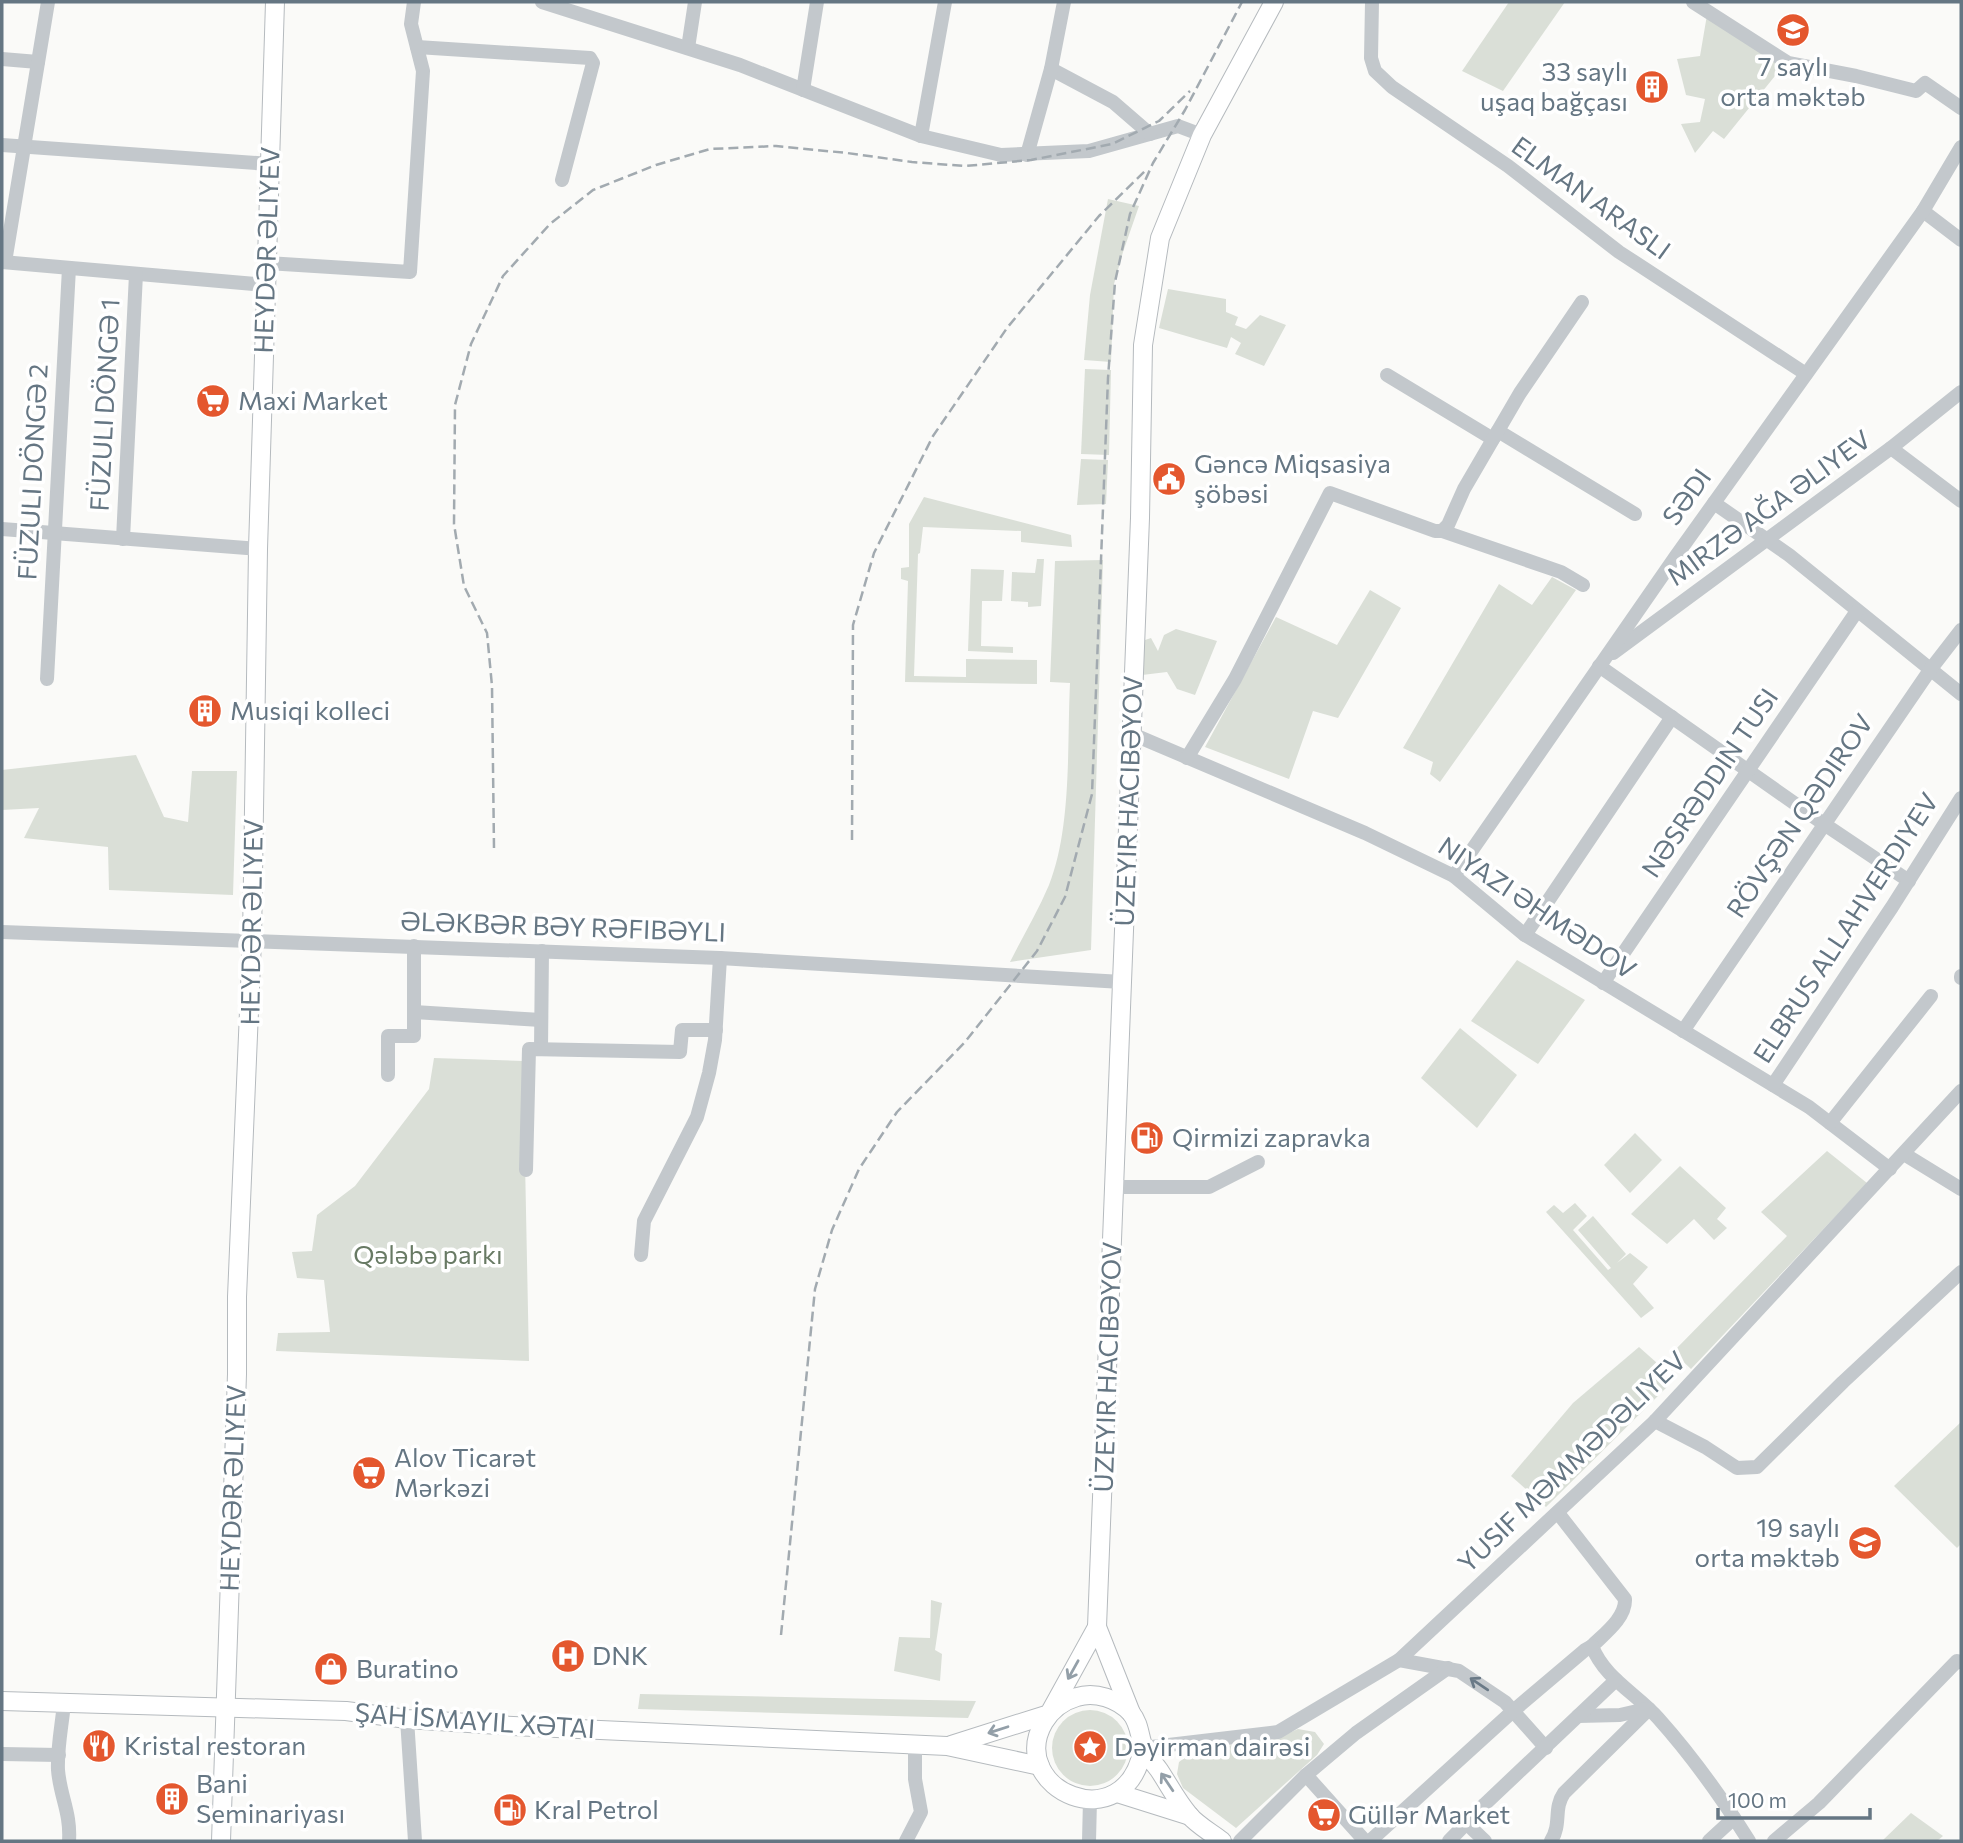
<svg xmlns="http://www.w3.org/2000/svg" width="1963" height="1843" font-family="Commissioner,sans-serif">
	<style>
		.green { fill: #dadfd7 }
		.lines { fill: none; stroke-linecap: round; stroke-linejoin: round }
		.major-casing { stroke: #b5babe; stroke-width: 20 }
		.minor { stroke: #c3c8cc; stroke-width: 14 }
		.major { stroke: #fff; stroke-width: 18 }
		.rail { stroke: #a2aab0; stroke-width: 2.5; stroke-dasharray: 10 5; stroke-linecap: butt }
		.oneway { stroke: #939fa8 }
		.oneway2 { stroke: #6a7a87 }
		.labels { text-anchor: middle; stroke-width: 7; stroke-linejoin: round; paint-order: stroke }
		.poi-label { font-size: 26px; fill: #657683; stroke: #fff; text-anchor: start }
		.street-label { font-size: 26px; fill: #657683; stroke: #fff }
		.park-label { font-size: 26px; fill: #687a64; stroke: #fff }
	</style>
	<rect width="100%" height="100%" fill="#fafaf8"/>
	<g class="green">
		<polygon points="1509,2 1565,2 1503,91 1462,71"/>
		<polygon points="1707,15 1783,66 1724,139 1713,131 1695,153 1681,124 1700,122 1705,99 1686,95 1677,59 1700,56"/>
		<polygon points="1108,199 1139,206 1123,252 1114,284 1111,362 1084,360 1090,295"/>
		<polygon points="1168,289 1226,299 1226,312 1238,317 1235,325 1246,329 1260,315 1286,325 1264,366 1235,354 1241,343 1231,337 1227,348 1159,328"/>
		<polygon points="1085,369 1111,370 1109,455 1081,454"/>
		<polygon points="1081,459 1108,460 1106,504 1077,505"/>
		<polygon points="924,497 1071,535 1072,547 1021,542 1021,531 923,527 920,553 918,554 914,676 966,677 966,659 1037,660 1037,684 905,682 908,581 901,579 901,568 909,567 909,524"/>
		<polygon points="1037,559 1044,559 1041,606 1028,607 1028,602 1011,601 1012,572 1035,573"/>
		<path d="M1103,560L1091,950L1010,962C1023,936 1038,911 1049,885C1072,827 1067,745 1070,683L1050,682L1055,561Z"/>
		<polygon points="971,569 1004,570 1002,601 982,601 981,646 1013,647 1013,653 968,651"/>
		<polygon points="1552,577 1576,590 1440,782 1430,774 1433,762 1403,748 1499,584 1532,605"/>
		<polygon points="1370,590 1401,608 1338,718 1313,711 1289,779 1205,747 1276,617 1337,645"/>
		<polygon points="1176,629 1217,641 1195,695 1177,689 1167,672 1142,675 1142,641 1151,638 1158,651 1164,635"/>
		<polygon points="136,755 164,817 188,822 192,771 237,771 233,895 109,890 108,847 24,838 39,808 2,810 2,770"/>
		<polygon points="1517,960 1585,1000 1538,1064 1471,1021"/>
		<polygon points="1460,1028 1517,1075 1477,1128 1421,1078"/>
		<polygon points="434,1058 523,1061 529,1361 276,1351 278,1333 330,1332 324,1280 297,1278 292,1252 312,1251 317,1215 355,1186 429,1089"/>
		<polygon points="1635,1133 1662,1160 1630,1193 1604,1165"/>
		<polygon points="1827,1151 1867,1183 1691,1369 1673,1352 1787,1236 1761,1212"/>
		<polygon points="1680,1166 1726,1208 1717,1219 1727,1228 1714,1240 1694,1219 1667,1244 1631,1214"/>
		<polygon points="1575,1203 1587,1216 1573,1230 1608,1270 1611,1268 1578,1230 1593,1216 1626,1254 1617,1263 1630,1253 1648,1267 1633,1284 1654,1308 1641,1318 1546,1212 1554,1205 1563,1213"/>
		<polygon points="1639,1347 1675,1379 1546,1507 1511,1476 1573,1403"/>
		<polygon points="1961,1422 1961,1544 1957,1548 1894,1486"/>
		<polygon points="931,1600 942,1603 935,1650 942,1654 940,1681 894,1671 899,1637 930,1638"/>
		<polygon points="640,1694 976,1701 968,1718 638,1709"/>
		<circle cx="1090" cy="1748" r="38"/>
		<polygon points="1298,1729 1315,1732 1324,1744 1317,1755 1236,1828 1183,1788 1177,1774 1179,1762 1191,1753 1284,1735"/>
		<polygon points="1911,1813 1943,1836 1937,1841 1882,1841"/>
	</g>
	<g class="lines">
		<g class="major-casing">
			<g id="major">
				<polyline points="1097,1627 1140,518 1143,345 1160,238 1202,135 1274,2"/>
				<polyline points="2,1701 346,1711 407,1719 513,1726 947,1746 1040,1766"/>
				<polyline points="951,1745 1049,1714 1097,1627 1131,1713"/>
				<path d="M1143,1748C1126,1843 1005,1789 1044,1722C1052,1709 1063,1701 1077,1697C1095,1691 1118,1699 1131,1713C1140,1724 1139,1736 1144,1748C1147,1756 1154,1763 1159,1770C1169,1785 1177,1801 1189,1815C1197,1825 1212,1833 1222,1841"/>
				<polyline points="1117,1793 1190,1816"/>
				<polyline points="221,1841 237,1374 237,1297 252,940 258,549 275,2"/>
			</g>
		</g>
		<g class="minor">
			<polyline points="542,2 740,65 921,136 1001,155 1089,151 1178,126 1202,135"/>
			<polyline points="1372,2 1371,58 1375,71 1392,87 1508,166 1619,252 1806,374"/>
			<polyline points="1693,2 1788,63 1856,76 1916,91 1925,83 1961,108"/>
			<polyline points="417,47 590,58 593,63 562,180"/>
			<polyline points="688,48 695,2"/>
			<polyline points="2,59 38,62"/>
			<polyline points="1051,69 1113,102 1150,134"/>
			<polyline points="803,90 817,2"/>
			<polyline points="921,136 945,2"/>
			<polyline points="2,145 270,164"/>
			<polyline points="1027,155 1051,69 1064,2"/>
			<polyline points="1923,211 1961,240"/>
			<polyline points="2,262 266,285"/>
			<polyline points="5,262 48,2"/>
			<polyline points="267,263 410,272 423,71 411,24 414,2"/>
			<polyline points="1387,375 1493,439"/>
			<polyline points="1498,431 1635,514"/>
			<polyline points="1891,448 1961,501"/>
			<polyline points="1714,503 1789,555 1961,694"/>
			<polyline points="2,529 258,549"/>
			<polyline points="1442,531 1561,572 1583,585"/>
			<polyline points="123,539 136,274"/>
			<polyline points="1613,653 1891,448 1961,392"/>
			<polyline points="1599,666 1824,824 1909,881"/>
			<polyline points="47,679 69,268"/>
			<polyline points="1132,734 1365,833 1454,876 1525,935 1809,1107 1890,1169"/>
			<polyline points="1187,758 1235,679 1330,493 1435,531 1442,531 1448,525 1464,489 1520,393 1582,302"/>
			<polyline points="1454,876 1676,556 1923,211 1961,147"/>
			<polyline points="2,932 720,958 1122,982"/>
			<polyline points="1525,935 1672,717"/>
			<polyline points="1961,976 1961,978"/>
			<polyline points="1603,983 1857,611"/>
			<polyline points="414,1012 541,1020"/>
			<polyline points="1683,1031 1930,670 1961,630"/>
			<polyline points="541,1049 542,951"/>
			<polyline points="388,1075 388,1036 414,1036 414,946"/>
			<polyline points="1773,1085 1892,907 1961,798"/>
			<polyline points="1830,1123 1931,996"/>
			<polyline points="1904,1154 1961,1189"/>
			<polyline points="526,1170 529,1049 680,1052 682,1030 716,1030"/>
			<polyline points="1115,1187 1209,1187 1258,1162"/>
			<polyline points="641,1255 644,1221 697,1117 709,1073 715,1040 720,958"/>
			<polyline points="1655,1421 1705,1447 1737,1468 1757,1467 1843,1382 1961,1272"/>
			<path d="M1558,1513L1625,1599C1626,1618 1604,1634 1592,1646C1604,1678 1637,1694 1658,1718C1692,1756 1722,1798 1749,1841"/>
			<polyline points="1399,1660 1459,1671 1505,1702 1546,1748"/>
			<path d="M64,1703C62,1725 57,1748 58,1770C60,1796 71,1813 69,1841"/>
			<polyline points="1578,1716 1620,1715 1646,1709"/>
			<polyline points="407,1719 415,1841"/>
			<polyline points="1143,1748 1278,1732 1399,1660 1655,1421 1961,1091"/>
			<polyline points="2,1754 59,1755"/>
			<polyline points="1306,1775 1365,1841"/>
			<polyline points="1466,1823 1485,1841"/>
			<polyline points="906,1841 921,1812 915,1779 915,1744"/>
			<polyline points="1089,1841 1090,1800"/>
			<polyline points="1240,1841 1306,1775 1356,1733 1448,1668"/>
			<polyline points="1370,1841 1513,1711 1585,1650 1592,1646"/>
			<polyline points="1449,1841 1485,1804 1616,1680"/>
			<path d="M1551,1841C1562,1823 1553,1809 1564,1793L1649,1709"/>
			<polyline points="1709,1841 1734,1818"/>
			<polyline points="1774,1841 1819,1803 1957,1661 1961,1662"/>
		</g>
		<use href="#major" class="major"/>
		<g class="rail">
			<polyline points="852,840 853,625 874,553 933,436 1007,328 1099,216 1145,171"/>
			<polyline points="494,848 492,686 487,633 464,586 454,524 455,405 471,344 503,276 550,224 593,190 656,165 710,149 776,146 847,153 912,162 965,166 1031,160 1112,144 1159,121 1190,91"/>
			<polyline points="781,1635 815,1289 832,1230 859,1169 897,1112 965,1042 1037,951 1065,897 1092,794 1108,378 1115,282 1130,214 1153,163 1185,110 1242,2"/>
		</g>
	</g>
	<defs><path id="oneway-shaft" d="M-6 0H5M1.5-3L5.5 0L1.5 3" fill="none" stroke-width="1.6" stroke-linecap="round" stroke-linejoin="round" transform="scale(1.75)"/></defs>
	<g class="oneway">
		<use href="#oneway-shaft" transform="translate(1073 1670) rotate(119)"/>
		<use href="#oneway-shaft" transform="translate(998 1730) rotate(162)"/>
		<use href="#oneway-shaft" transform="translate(1167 1782) rotate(-124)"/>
	</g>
	<use class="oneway2" href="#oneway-shaft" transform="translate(1479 1684) rotate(-146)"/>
	<defs>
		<g id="school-disc" transform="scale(1.75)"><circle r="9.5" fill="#e4572e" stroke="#fff"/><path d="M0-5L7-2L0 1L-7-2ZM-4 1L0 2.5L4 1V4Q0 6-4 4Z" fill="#fff"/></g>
		<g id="building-disc" transform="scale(1.75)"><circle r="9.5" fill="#e4572e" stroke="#fff"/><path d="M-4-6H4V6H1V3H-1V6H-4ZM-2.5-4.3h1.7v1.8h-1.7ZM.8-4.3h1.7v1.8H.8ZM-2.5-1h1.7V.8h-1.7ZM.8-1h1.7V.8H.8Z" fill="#fff"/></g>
		<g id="supermarket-disc" transform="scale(1.75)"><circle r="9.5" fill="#e4572e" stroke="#fff"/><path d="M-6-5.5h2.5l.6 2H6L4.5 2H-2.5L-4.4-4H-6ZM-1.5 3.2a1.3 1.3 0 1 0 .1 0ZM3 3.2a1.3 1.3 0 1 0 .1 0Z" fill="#fff"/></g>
		<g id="civic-disc" transform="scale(1.75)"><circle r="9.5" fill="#e4572e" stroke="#fff"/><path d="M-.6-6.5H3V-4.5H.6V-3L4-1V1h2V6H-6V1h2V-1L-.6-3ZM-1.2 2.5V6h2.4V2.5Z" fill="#fff"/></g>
		<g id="fuel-disc" transform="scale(1.75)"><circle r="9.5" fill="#e4572e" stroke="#fff"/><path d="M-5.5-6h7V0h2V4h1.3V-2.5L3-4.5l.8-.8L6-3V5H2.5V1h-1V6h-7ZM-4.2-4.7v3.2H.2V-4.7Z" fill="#fff"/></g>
		<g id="hospital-disc" transform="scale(1.75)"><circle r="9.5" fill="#e4572e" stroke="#fff"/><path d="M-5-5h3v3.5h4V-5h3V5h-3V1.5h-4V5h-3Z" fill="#fff"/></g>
		<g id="shop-disc" transform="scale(1.75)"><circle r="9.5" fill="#e4572e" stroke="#fff"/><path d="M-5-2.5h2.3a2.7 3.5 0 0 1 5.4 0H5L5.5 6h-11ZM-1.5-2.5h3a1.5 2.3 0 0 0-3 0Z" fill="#fff"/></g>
		<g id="restaurant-disc" transform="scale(1.75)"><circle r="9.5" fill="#e4572e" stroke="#fff"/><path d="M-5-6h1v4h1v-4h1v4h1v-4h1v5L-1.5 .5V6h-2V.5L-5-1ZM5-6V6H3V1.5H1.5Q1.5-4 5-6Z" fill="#fff"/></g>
		<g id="sight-disc" transform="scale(1.75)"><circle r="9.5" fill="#e4572e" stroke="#fff"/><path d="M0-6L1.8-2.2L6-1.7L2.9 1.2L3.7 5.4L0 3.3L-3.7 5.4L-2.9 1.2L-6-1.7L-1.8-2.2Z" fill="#fff"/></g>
	</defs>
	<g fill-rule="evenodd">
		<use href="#school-disc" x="1793" y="30"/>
		<use href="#building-disc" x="1652" y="87"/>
		<use href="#supermarket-disc" x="213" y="401"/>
		<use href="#civic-disc" x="1169" y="479"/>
		<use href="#building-disc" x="205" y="711"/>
		<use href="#fuel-disc" x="1147" y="1138"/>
		<use href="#supermarket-disc" x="369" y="1473"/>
		<use href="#school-disc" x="1865" y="1543"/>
		<use href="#hospital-disc" x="568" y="1656"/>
		<use href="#shop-disc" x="331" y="1669"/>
		<use href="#restaurant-disc" x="99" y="1746"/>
		<use href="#sight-disc" x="1090" y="1747"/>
		<use href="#building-disc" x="172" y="1799"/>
		<use href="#fuel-disc" x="510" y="1810"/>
		<use href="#supermarket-disc" x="1324" y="1815"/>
	</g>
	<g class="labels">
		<g class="poi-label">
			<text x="1793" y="76" text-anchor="middle">7 saylı<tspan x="1793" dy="30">orta məktəb</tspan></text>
			<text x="1628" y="81" text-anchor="end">33 saylı<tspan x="1628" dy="30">uşaq bağçası</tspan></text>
			<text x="238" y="410">Maxi Market</text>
			<text x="1194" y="473">Gəncə Miqsasiya<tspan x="1194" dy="30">şöbəsi</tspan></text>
			<text x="230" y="720">Musiqi kolleci</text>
			<text x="1172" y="1147">Qirmizi zapravka</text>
			<text x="394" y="1467">Alov Ticarət<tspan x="394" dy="30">Mərkəzi</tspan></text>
			<text x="1840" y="1537" text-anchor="end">19 saylı<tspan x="1840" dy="30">orta məktəb</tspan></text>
			<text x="592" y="1665">DNK</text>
			<text x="356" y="1678">Buratino</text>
			<text x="124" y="1755">Kristal restoran</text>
			<text x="1114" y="1756">Dəyirman dairəsi</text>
			<text x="196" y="1793">Bani<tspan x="196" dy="30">Seminariyası</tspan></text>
			<text x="534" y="1819">Kral Petrol</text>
			<text x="1348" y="1824">Güllər Market</text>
		</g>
		<g class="street-label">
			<text transform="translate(1591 198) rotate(36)" y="9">ELMAN ARASLI</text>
			<text transform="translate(267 250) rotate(-88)" y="9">HEYDƏR ƏLIYEV</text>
			<text transform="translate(105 405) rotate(-87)" y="9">FÜZULI DÖNGƏ 1</text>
			<text transform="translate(33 472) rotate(-87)" y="9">FÜZULI DÖNGƏ 2</text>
			<text transform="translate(1687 497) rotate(-54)" y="9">SƏDI</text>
			<text transform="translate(1769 508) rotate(-36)" y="9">MIRZƏ AĞA ƏLIYEV</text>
			<text transform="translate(1710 783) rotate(-56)" y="9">NƏSRƏDDIN TUSI</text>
			<text transform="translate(1129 801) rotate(-88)" y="9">ÜZEYIR HACIBƏYOV</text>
			<text transform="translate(1800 816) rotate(-56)" y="9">RÖVŞƏN QƏDIROV</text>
			<text transform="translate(1537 908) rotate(34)" y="9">NIYAZI ƏHMƏDOV</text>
			<text transform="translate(252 922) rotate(-89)" y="9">HEYDƏR ƏLIYEV</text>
			<text transform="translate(563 927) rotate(2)" y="9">ƏLƏKBƏR BƏY RƏFIBƏYLI</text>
			<text transform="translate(1846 928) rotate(-57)" y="9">ELBRUS ALLAHVERDIYEV</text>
			<text transform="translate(1108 1367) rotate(-88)" y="9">ÜZEYIR HACIBƏYOV</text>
			<text transform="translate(1572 1462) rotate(-44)" y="9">YUSIF MƏMMƏDƏLIYEV</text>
			<text transform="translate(233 1488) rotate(-88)" y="9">HEYDƏR ƏLIYEV</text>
			<text transform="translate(475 1721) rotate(4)" y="9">ŞAH İSMAYIL XƏTAI</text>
		</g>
		<g class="park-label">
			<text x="428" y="1264">Qələbə parkı</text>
		</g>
	</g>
	<rect width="1963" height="1843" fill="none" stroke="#657683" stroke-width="7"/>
	<path d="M1718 1808v10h152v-10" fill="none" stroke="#657683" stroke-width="3.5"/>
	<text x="1728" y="1808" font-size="21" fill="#657683" stroke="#ffffff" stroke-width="5" paint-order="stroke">100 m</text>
</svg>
